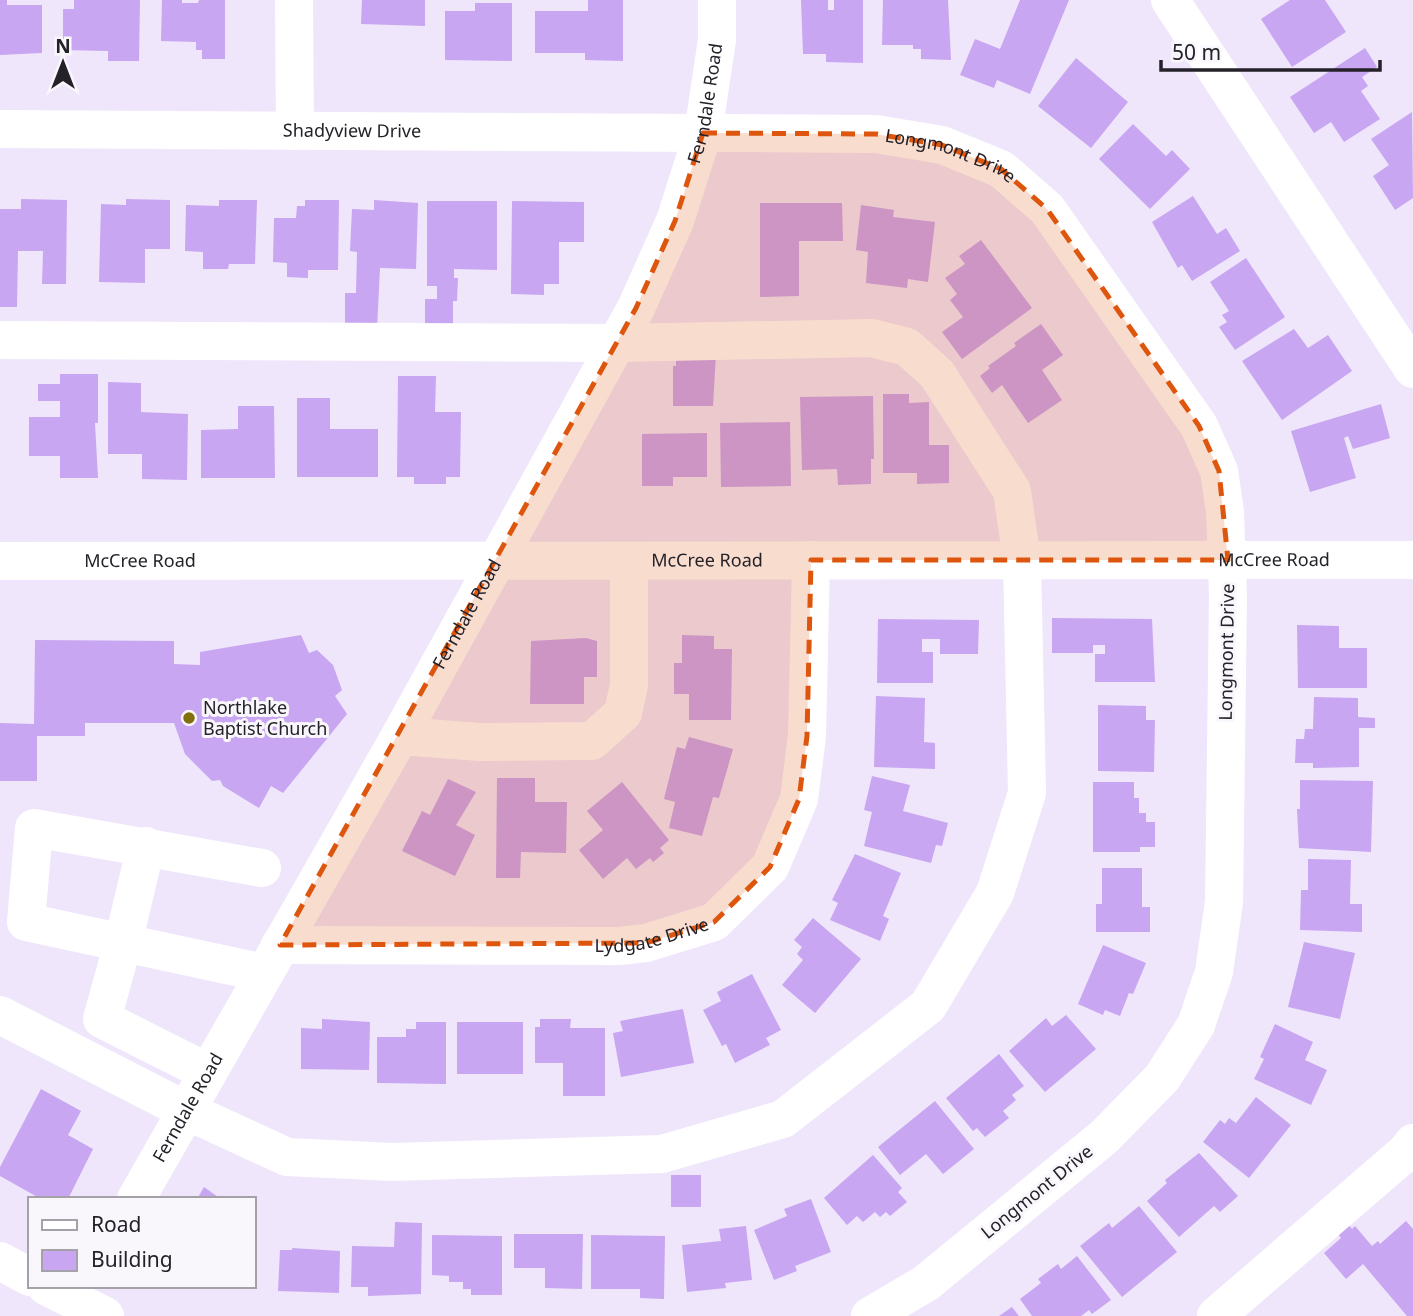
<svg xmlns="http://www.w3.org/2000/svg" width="1413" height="1316" font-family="'Noto Sans',sans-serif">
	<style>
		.building { fill: #c8a6f1 }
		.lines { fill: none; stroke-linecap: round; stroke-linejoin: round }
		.minor { stroke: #fff; stroke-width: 38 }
		.marked { fill: #de560d; fill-opacity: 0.2; stroke: #de560d; stroke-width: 5; stroke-dasharray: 14 9; stroke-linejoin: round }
		.poi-dot { fill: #836f0e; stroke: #f9f7fc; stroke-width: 2.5 }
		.labels { text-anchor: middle; stroke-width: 6; stroke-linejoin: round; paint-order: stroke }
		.street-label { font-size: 18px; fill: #242129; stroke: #f9f7fc }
		.poi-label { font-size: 18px; fill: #242129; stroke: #f9f7fc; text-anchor: start }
	</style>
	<rect width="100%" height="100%" fill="#efe6fc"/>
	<g class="building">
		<polygon points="0,0 7,0 7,5 42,5 42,53 0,55"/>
		<polygon points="74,0 140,0 139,61 108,61 108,51 63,50 63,9 74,9"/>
		<polygon points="162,0 182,0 182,3 198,3 199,0 225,0 225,59 202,59 202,50 196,50 196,42 161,41"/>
		<polygon points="362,0 425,0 425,26 361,24"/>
		<polygon points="588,0 623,0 623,61 585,60 585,53 535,53 535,11 588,11"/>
		<polygon points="801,0 828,0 828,10 834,10 834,0 863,0 863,63 826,62 826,54 803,54"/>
		<polygon points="883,0 948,0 951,60 921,59 921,49 913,49 913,45 882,45"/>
		<polygon points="1020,0 1069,0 1030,94 997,80 994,88 960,75 975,39 1000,49"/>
		<polygon points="1290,0 1325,0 1346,32 1292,67 1261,19"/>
		<polygon points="475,3 512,3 512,61 445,60 445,11 475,11"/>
		<polygon points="1365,48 1377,67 1362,77 1368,86 1361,91 1380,119 1344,142 1331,122 1314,133 1290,97"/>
		<polygon points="1076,58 1128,102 1091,148 1038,106"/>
		<polygon points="1412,112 1413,198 1395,210 1373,176 1389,165 1371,139"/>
		<polygon points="1133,124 1166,156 1172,150 1190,169 1150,209 1099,159"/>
		<polygon points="1193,196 1217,234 1226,228 1240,251 1192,281 1182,265 1178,268 1152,222"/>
		<polygon points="21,199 67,200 66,284 42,284 43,251 18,251 17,307 0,307 0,209 21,209"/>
		<polygon points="126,199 170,200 170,249 145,249 145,283 99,282 101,204 126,205"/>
		<polygon points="219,200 257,200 255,264 229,264 228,269 203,269 203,252 185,251 186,205 219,206"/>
		<polygon points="305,200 339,200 338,270 308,270 308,278 287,277 287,263 273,262 274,218 296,218 297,206 305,206"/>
		<polygon points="374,200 418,203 416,269 380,268 377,329 345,329 345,293 356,293 357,252 350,251 352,209 374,210"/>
		<polygon points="427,201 497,201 497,270 454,269 454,278 458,278 457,301 453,301 453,328 425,327 425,299 437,299 437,286 427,286"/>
		<polygon points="512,201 584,202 584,242 559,242 559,284 544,284 544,295 511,294"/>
		<polygon points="760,203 842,203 843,241 799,241 799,296 760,297"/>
		<polygon points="861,205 894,210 893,217 935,222 928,282 908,279 907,288 866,283 868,252 856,250"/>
		<polygon points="981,240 1032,308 962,359 942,332 963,317 950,300 957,294 945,278 965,264 959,256"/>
		<polygon points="1246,258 1285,317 1235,350 1219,327 1227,322 1222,315 1229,311 1210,282"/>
		<polygon points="1041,324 1063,355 1042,370 1062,400 1028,423 1002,385 992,393 980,376 990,368 988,366 1016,346 1014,343"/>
		<polygon points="1294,329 1308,348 1328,335 1352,371 1282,420 1242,361"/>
		<polygon points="676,354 716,354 713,406 673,406 673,366 676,366"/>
		<polygon points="60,374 98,374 98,423 95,423 98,478 60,478 60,456 29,456 29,417 60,417 60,401 38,401 38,384 60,384"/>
		<polygon points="398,376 436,376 435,412 461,412 460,477 446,477 446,484 414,484 414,477 397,477"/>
		<polygon points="108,382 141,383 141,412 188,414 187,480 142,479 142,454 108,454"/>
		<polygon points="883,394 909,394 909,403 929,402 929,445 949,445 949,483 917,484 917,473 883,473"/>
		<polygon points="873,396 874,459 871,459 871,484 838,485 837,469 802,470 800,397"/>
		<polygon points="297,398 330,398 330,429 378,429 378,477 297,477"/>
		<polygon points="1381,404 1390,438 1353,449 1348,436 1344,438 1356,478 1310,492 1291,431"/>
		<polygon points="238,406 274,406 275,478 201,478 201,430 238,429"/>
		<polygon points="790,422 791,486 721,487 720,423"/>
		<polygon points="707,433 707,477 673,477 673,486 642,486 642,434"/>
		<polygon points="1052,618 1152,619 1155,682 1095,682 1095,654 1105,654 1105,645 1093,645 1093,653 1052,653"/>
		<polygon points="878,619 979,620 978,654 940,654 940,639 922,639 922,652 933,652 933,683 877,683"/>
		<polygon points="1297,625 1339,626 1339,648 1367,648 1367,688 1298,688"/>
		<polygon points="301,635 309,653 317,650 333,665 342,690 335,696 347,714 283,793 271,786 259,808 223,786 220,780 212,781 185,754 174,723 85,723 85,736 37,736 37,781 0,781 0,723 34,724 35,640 174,641 174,664 200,665 200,652"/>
		<polygon points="682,635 714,636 714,649 732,649 731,720 689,720 689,694 674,694 674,663 682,663"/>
		<polygon points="586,638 597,641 597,677 584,677 584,704 530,704 531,641"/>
		<polygon points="876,696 925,698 924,742 935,743 935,769 874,767"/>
		<polygon points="1314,697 1358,698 1358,717 1375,718 1375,728 1359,728 1359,767 1313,768 1313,763 1295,763 1296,739 1304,739 1305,729 1313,729"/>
		<polygon points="1098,705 1146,706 1146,720 1155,720 1154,772 1098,771"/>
		<polygon points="689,737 733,749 719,798 713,797 702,836 669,828 675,802 664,799 677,747 685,749"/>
		<polygon points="872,776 910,785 903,811 948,823 942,846 936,845 931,863 864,846 872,812 864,810"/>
		<polygon points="497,778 535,778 535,802 567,802 566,853 521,852 520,878 496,878"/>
		<polygon points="448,779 476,792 456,825 475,835 455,876 402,851 422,811 430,815"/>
		<polygon points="1300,780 1373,781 1371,852 1299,848 1297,809 1300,809"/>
		<polygon points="622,782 669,840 660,848 664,853 653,862 650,858 636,869 627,858 603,879 579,850 603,830 587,811"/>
		<polygon points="1093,782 1134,782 1134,798 1139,798 1139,813 1146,813 1146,822 1155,822 1155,847 1140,847 1140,852 1093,852"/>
		<polygon points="855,854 901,873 883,916 889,919 880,941 830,920 838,903 832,900"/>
		<polygon points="1308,859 1351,860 1350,904 1362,904 1362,932 1300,930 1301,890 1308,890"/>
		<polygon points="1102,868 1142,868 1142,907 1150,907 1150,932 1096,932 1096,904 1102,904"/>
		<polygon points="813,918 861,959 815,1013 782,985 803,960 797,954 802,947 794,940"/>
		<polygon points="1304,942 1355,953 1340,1019 1288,1007"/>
		<polygon points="1103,945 1146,963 1133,994 1129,993 1120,1016 1105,1010 1103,1015 1078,1004"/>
		<polygon points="752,974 781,1030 766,1038 770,1045 735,1063 726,1044 722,1046 703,1010 721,1001 717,992"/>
		<polygon points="683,1009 694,1063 621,1077 613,1033 623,1031 620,1021"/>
		<polygon points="1066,1015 1096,1049 1045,1092 1009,1051 1046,1018 1052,1026"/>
		<polygon points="322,1019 370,1022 369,1070 301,1069 301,1028 322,1029"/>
		<polygon points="540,1019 571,1019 570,1028 605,1028 605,1096 563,1096 563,1063 535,1063 535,1027 540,1027"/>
		<polygon points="416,1022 446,1022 446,1084 377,1083 377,1037 406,1037 406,1029 416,1029"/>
		<rect x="457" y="1022" width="66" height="52"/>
		<polygon points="1275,1024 1313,1042 1305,1060 1327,1070 1311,1105 1254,1079 1264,1059 1260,1057"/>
		<polygon points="999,1054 1024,1086 1012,1095 1016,1100 1003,1111 1009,1118 985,1137 977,1128 973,1131 946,1098"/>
		<polygon points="41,1089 81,1111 68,1135 93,1149 68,1199 41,1199 0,1176 0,1167"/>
		<polygon points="1256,1097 1291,1125 1249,1178 1203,1142 1220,1120 1225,1124 1229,1118 1236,1123"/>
		<polygon points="935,1101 974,1149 943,1174 926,1154 900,1175 878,1147"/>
		<polygon points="1199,1153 1238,1196 1220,1212 1214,1206 1179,1237 1147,1201 1167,1183 1165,1180"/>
		<polygon points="873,1155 902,1188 898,1192 907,1202 890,1216 886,1212 880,1217 875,1212 863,1222 857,1216 847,1225 824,1198"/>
		<rect x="671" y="1175" width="30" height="32"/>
		<polygon points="204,1187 221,1199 197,1199"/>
		<polygon points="811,1199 831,1252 795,1266 797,1271 774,1280 754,1230 787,1216 784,1209"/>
		<polygon points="1139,1206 1177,1252 1122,1297 1080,1246 1109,1223 1112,1228"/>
		<polygon points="1345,1220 1352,1229 1355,1226 1372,1246 1378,1241 1380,1244 1406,1221 1413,1229 1413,1316 1407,1316 1363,1264 1346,1279 1324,1253 1341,1238 1335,1230"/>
		<polygon points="395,1222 422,1223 421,1294 368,1296 368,1287 351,1287 352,1246 394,1247"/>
		<polygon points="746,1226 752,1280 725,1283 726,1288 687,1292 682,1245 721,1241 719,1229"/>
		<polygon points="514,1234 583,1234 582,1289 545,1288 545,1268 514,1268"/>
		<polygon points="432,1235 502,1236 502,1295 471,1295 471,1289 463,1289 463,1282 449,1282 449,1276 432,1275"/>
		<polygon points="591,1235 665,1236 664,1299 640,1298 640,1289 591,1289"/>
		<polygon points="292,1248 340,1251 339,1293 278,1291 280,1250 292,1250"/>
		<polygon points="1077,1256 1111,1300 1092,1314 1089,1310 1081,1316 1032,1316 1020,1299 1041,1283 1038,1279 1058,1264 1061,1269"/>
		<polygon points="1012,1307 1019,1316 999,1316"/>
	</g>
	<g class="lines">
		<g class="minor">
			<polyline points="294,0 295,131"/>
			<polyline points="1170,0 1413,369"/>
			<path id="s1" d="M0,129L876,134L942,145L1001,169L1047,209L1199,426L1219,471L1225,512L1228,596L1224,902L1214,972L1196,1025L1162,1078L1104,1137L926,1283L870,1316"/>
			<polyline points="0,340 617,343 872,338 907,347 937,374 1012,491 1022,560 1027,793 995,893 928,1006 783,1119 662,1154 392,1162 287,1157 185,1110 0,1015"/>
			<path id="s2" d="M0,561L1413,560"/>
			<polyline points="400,736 480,742 592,741 623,713 629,685 629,561"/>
			<polyline points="146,846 123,943 102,1019 207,1072"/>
			<polyline points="262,868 34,828 26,922 264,973"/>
			<path id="s3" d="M280,945L619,946L646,943L714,922L770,867L799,799L807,736L811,560"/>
			<path id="s4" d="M136,1199L400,736L636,308L675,221L703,133L717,40V0"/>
			<polyline points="0,1261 30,1277"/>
			<polyline points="46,1286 105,1316"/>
			<polyline points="1216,1316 1405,1153 1413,1143"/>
		</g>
	</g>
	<path class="marked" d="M703,133L876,134L942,145L1001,169L1047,209L1199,426L1219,471L1228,560H811L807,736L799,799L770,867L714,922L646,943L280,945L636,308L675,221Z"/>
	<circle class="poi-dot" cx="189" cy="718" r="7"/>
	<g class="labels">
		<g class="street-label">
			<text dy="6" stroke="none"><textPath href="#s4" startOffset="1239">Ferndale Road</textPath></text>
			<text dy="6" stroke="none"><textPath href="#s1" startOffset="352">Shadyview Drive</textPath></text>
			<text dy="6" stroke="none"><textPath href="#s1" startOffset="954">Longmont Drive</textPath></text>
			<text dy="6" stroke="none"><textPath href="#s2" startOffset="1274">McCree Road</textPath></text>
			<text dy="6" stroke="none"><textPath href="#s2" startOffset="707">McCree Road</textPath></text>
			<text dy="6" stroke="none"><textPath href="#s2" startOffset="140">McCree Road</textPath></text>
			<text dy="6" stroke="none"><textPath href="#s4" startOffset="672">Ferndale Road</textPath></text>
			<text transform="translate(1227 652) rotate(-89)" y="6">Longmont Drive</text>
			<text dy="6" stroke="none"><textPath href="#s3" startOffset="373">Lydgate Drive</textPath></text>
			<text dy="6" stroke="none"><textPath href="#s4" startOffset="105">Ferndale Road</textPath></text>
			<text transform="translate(1037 1192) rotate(-39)" y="6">Longmont Drive</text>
		</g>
		<g class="poi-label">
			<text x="203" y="714">Northlake<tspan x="203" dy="21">Baptist Church</tspan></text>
		</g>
	</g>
	<rect x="28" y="1197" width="228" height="91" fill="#f9f7fc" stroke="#a4a1a8" stroke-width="2"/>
	<rect x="42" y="1220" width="35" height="10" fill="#ffffff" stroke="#a4a1a8" stroke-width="2"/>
	<text x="91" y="1232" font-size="21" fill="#242129">Road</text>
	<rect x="42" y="1250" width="35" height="21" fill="#c8a6f1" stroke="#a4a1a8" stroke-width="2"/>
	<text x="91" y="1267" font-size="21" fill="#242129">Building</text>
	<g transform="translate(63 63)" stroke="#f9f7fc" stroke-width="5" paint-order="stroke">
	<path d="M0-5L12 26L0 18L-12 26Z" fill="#242129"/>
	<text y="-10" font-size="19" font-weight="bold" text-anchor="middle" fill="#242129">N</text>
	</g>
	<path d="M1161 60v10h219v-10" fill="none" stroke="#242129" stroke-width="3.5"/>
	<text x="1172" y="60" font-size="21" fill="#242129" stroke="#f9f7fc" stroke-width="5" paint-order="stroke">50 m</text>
</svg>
